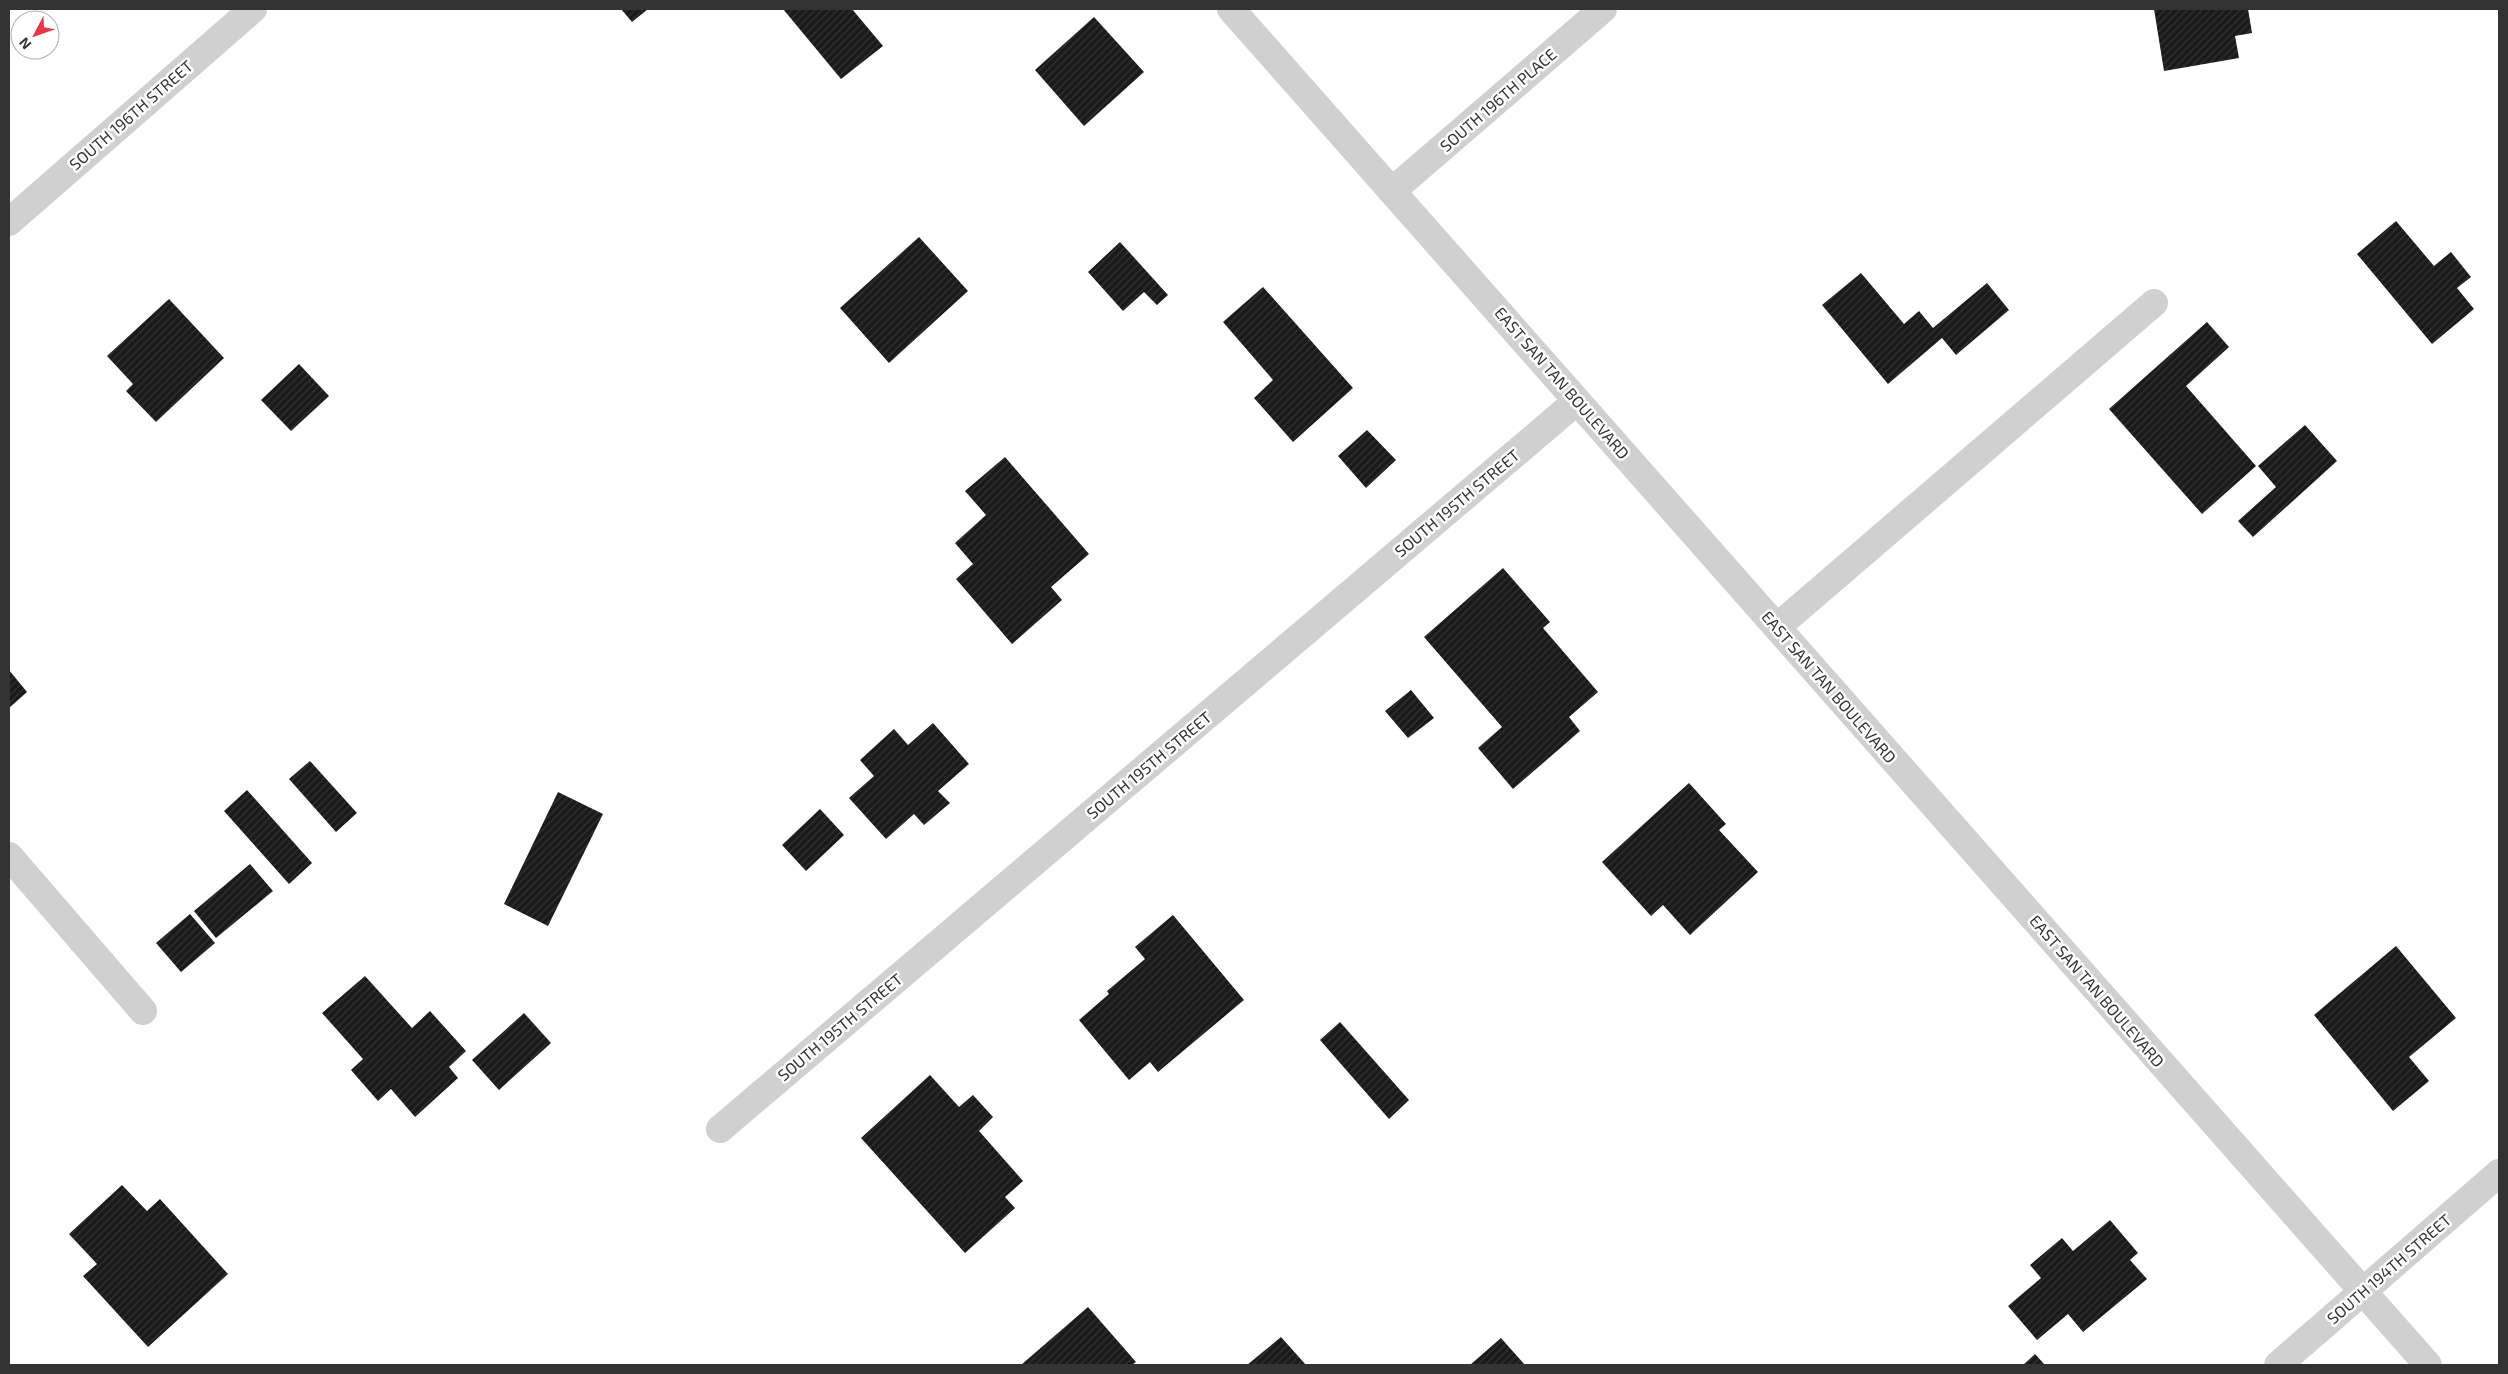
<svg xmlns="http://www.w3.org/2000/svg" width="2508" height="1374" font-family="'Exo 2',sans-serif">
	<style>
		.building { fill: url(#building-hatch) }
		.lines { fill: none; stroke-linecap: round; stroke-linejoin: round }
		.minor { stroke: #d0d0d0; stroke-width: 28 }
		.labels { text-anchor: middle; stroke-width: 5; stroke-linejoin: round; paint-order: stroke }
		.street-label { font-size: 16px; fill: #333; stroke: #fff }
	</style>
	<defs>
		<pattern id="building-hatch" width="6" height="6" patternUnits="userSpaceOnUse" patternTransform="scale(1.25)"><rect width="6" height="6" fill="#1a1a1a"/><path d="M-1 1l2-2M0 6l6-6M5 7l2-2" fill="none" stroke="#333"/></pattern>
	</defs>
	<rect width="100%" height="100%" fill="#fff"/>
	<g class="building">
		<polygon points="621,9 648,9 632,22"/>
		<polygon points="783,9 852,9 883,46 841,79"/>
		<polygon points="2154,9 2248,9 2252,33 2235,36 2239,58 2164,71"/>
		<polygon points="1094,17 1144,72 1084,126 1035,70"/>
		<polygon points="2396,221 2434,266 2451,252 2471,277 2457,288 2474,309 2432,344 2357,254"/>
		<polygon points="919,237 968,291 889,363 840,308"/>
		<polygon points="1120,242 1168,295 1157,305 1144,292 1123,311 1088,272"/>
		<polygon points="1861,273 1904,324 1919,311 1933,328 1987,283 2009,310 1956,355 1942,338 1888,384 1822,305"/>
		<polygon points="1263,287 1353,388 1293,442 1254,398 1273,380 1223,322"/>
		<polygon points="169,299 224,358 156,422 126,391 133,384 107,356"/>
		<polygon points="2207,322 2229,347 2186,386 2256,466 2202,514 2109,409"/>
		<polygon points="299,364 329,396 291,431 261,400"/>
		<polygon points="2305,425 2337,461 2253,537 2238,521 2276,487 2258,466"/>
		<polygon points="1367,430 1396,460 1366,488 1338,456"/>
		<polygon points="1005,457 1089,554 1051,587 1062,600 1012,644 956,579 973,564 955,543 986,515 965,491"/>
		<polygon points="1503,568 1550,622 1543,628 1598,692 1569,717 1580,731 1513,789 1478,748 1502,727 1424,637"/>
		<polygon points="9,670 27,692 9,708"/>
		<polygon points="1411,690 1434,718 1408,738 1385,711"/>
		<polygon points="933,723 969,764 938,791 950,803 924,825 914,814 886,839 849,798 874,776 860,760 894,729 908,745"/>
		<polygon points="310,761 357,813 336,832 289,779"/>
		<polygon points="1689,783 1726,824 1719,830 1758,872 1690,935 1663,905 1651,916 1602,862"/>
		<polygon points="247,790 312,863 289,884 224,811"/>
		<polygon points="558,792 603,814 548,926 504,904"/>
		<polygon points="820,809 844,835 806,871 782,845"/>
		<polygon points="250,864 273,891 216,938 194,911"/>
		<polygon points="190,914 215,943 181,972 156,943"/>
		<polygon points="1173,915 1244,1000 1158,1072 1150,1062 1129,1080 1079,1020 1109,994 1107,991 1145,959 1135,947"/>
		<polygon points="2396,946 2456,1018 2409,1057 2429,1081 2393,1111 2314,1015"/>
		<polygon points="365,976 412,1028 430,1011 466,1051 449,1067 458,1078 415,1117 391,1089 378,1101 351,1070 363,1059 322,1013"/>
		<polygon points="524,1013 551,1043 499,1090 472,1060"/>
		<polygon points="1340,1022 1409,1100 1389,1119 1320,1040"/>
		<polygon points="930,1075 959,1107 973,1095 993,1117 979,1131 1023,1181 1005,1197 1015,1208 965,1253 861,1138"/>
		<polygon points="122,1185 147,1211 160,1199 228,1274 148,1347 83,1276 97,1264 69,1234"/>
		<polygon points="2110,1220 2138,1253 2130,1260 2147,1279 2083,1332 2068,1314 2037,1340 2008,1306 2041,1278 2030,1265 2062,1238 2073,1251"/>
		<polygon points="1088,1307 1136,1362 1132,1365 1021,1365"/>
		<polygon points="1281,1337 1306,1365 1247,1365"/>
		<polygon points="1501,1338 1525,1365 1470,1365"/>
		<polygon points="2035,1354 2045,1365 2023,1365"/>
	</g>
	<g class="lines">
		<g class="minor">
			<polyline points="1231,9 2428,1365"/>
			<polyline points="1392,191 1603,9"/>
			<polyline points="9,222 253,9"/>
			<polyline points="1777,627 2154,303"/>
			<polyline points="9,856 143,1011"/>
			<polyline points="720,1129 1577,401"/>
			<polyline points="2278,1365 2499,1173"/>
		</g>
	</g>
	<g class="labels">
		<g class="street-label">
			<text transform="translate(1498 100) rotate(-41)" y="6">SOUTH 196TH PLACE</text>
			<text transform="translate(131 115) rotate(-41)" y="6">SOUTH 196TH STREET</text>
			<text transform="translate(1562 383) rotate(49)" y="6">EAST SAN TAN BOULEVARD</text>
			<text transform="translate(1457 503) rotate(-40)" y="6">SOUTH 195TH STREET</text>
			<text transform="translate(1829 687) rotate(49)" y="6">EAST SAN TAN BOULEVARD</text>
			<text transform="translate(1149 765) rotate(-40)" y="6">SOUTH 195TH STREET</text>
			<text transform="translate(2097 991) rotate(49)" y="6">EAST SAN TAN BOULEVARD</text>
			<text transform="translate(840 1027) rotate(-40)" y="6">SOUTH 195TH STREET</text>
			<text transform="translate(2389 1269) rotate(-41)" y="6">SOUTH 194TH STREET</text>
		</g>
	</g>
	<rect width="2508" height="1374" fill="none" stroke="#333333" stroke-width="20"/>
	<g transform="translate(35 35) rotate(229)"><circle r="24" fill="#ffffff" stroke="#adadad"/>
	<path d="M0-4L9 19L0 12L-9 19Z" fill="#e63946"/>
	<text y="-8" font-size="14" font-weight="bold" text-anchor="middle" fill="#333333">N</text>
	</g>
</svg>
